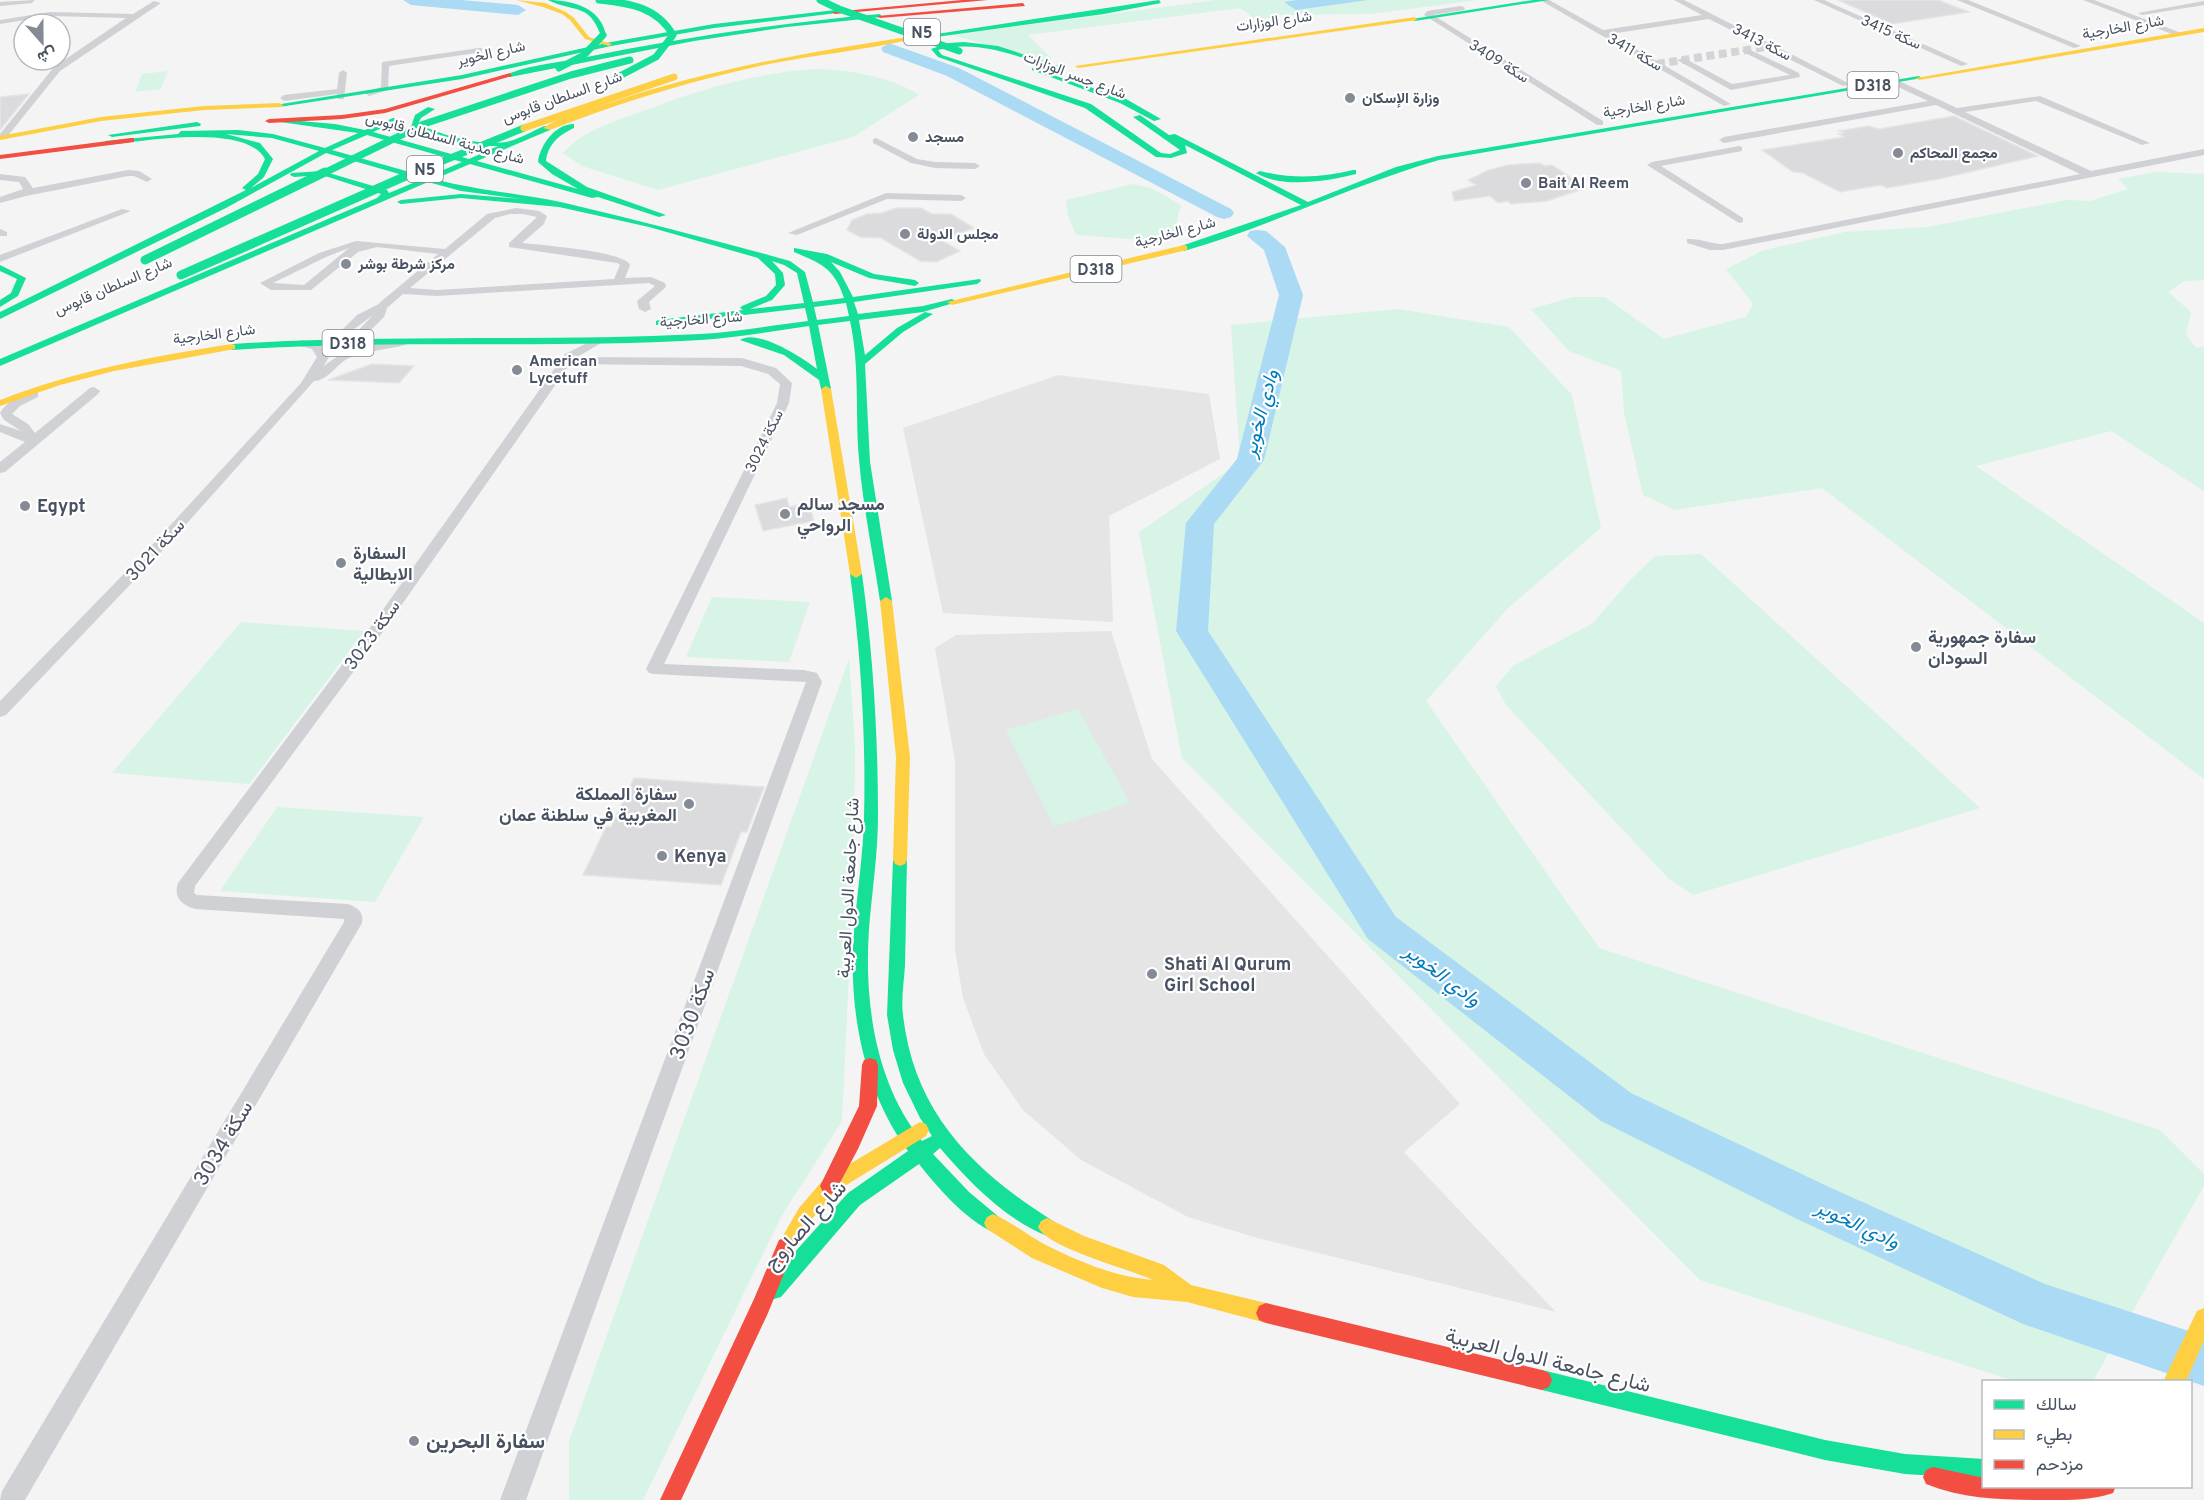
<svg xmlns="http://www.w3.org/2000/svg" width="2204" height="1500" font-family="Overpass,Vazirmatn,sans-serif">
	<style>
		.education { fill: #e5e5e6 }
		.green { fill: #d7f4e6 }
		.water { fill: #aadaf4 }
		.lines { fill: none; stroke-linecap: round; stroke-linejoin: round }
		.river { fill: #aadaf4; fill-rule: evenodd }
		.building { fill: #dbdbde; stroke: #e5e5e6; stroke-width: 1.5 }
		.street-tunnel { stroke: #d2d4d7; stroke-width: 8; stroke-dasharray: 8 4.5; stroke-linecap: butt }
		.street { fill: #cfd1d5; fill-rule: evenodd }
		.fast { fill: #16e098; fill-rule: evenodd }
		.slow { fill: #ffcf43; fill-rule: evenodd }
		.jam { fill: #f24e42; fill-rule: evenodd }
		.fast-bridge-far1 { stroke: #16e098; stroke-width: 7 }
		.fast-bridge { stroke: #16e098; stroke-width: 9 }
		.slow-bridge { stroke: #ffcf43; stroke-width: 7 }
		.poi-dot { fill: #848b95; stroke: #fff; stroke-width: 2 }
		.labels { text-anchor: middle; stroke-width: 4.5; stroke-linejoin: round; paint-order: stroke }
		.far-street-label { font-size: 15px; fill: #485262; stroke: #fff }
		.far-poi-label { font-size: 15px; font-weight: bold; fill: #485262; stroke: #fff; text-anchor: start }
		.shield { fill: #fff; stroke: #7f8691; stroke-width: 1.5 }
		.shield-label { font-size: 16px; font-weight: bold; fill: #485262 }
		.poi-label { font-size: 18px; font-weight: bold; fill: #485262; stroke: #fff; text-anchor: start }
		.street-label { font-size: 18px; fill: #485262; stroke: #fff }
		.water-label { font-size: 20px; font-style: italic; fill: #007cbd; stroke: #fff }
		.near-street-label { font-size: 21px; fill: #485262; stroke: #fff }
		.near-poi-label { font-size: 21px; font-weight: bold; fill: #485262; stroke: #fff; text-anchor: start }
	</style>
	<rect width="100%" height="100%" fill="#f4f4f4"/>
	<g class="education">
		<polygon points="1058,375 1209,394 1220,459 1109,516 1113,622 943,613 903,428"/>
		<polygon points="1111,631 1152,759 1460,1104 1404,1152 1556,1312 1254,1237 1188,1217 1081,1160 1023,1110 984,1054 963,998 955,950 955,761 935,648 956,635"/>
	</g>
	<g class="green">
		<polygon points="1216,0 1478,0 1371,14 1279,15 1258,21 1240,8 1028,35 1052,59 1048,62 952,35"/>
		<path d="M812,69C845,69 891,76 919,95L853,137L658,190L582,166L563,153C585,129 614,122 643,111C698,90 753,74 812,69Z"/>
		<polygon points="168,71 161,89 135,92 142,74"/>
		<polygon points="2156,172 2204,174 2204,280 2185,281 2168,292 2191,312 2186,334 2196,348 2204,347 2204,491 2111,431 1976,466 2204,623 2204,779 1822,488 1674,510 1643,495 1624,413 1621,371 1569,351 1531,309 1573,297 1605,297 1664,339 1746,317 1753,304 1726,269 1764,250 1845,232 1927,227 2067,200 2090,201 2128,189 2118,179"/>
		<polygon points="1133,184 1151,188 1181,205 1173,235 1143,240 1076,235 1068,216 1066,200"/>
		<polygon points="1398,309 1509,327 1572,395 1601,528 1508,608 1426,701 1599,948 2160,1130 2204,1174 2204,1186 2093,1381 2014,1381 1700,1280 1182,758 1139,532 1240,462 1231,325"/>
		<polygon points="1701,554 1980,808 1693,895 1668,878 1506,705 1496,686 1513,666 1593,623 1630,580 1655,556"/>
		<polygon points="712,597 810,602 789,662 686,657"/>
		<polygon points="241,622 364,631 249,784 112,773"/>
		<polygon points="849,659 855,745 854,867 842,1121 781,1217 643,1500 569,1500 569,1441"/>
		<polygon points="1078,709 1130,803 1054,826 1006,730"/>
		<polygon points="277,807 424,817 375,902 220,891"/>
	</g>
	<polygon class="water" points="1297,0 1368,0 1296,10 1284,2"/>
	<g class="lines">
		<g class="river">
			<polygon points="403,0 461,0 518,5 526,10 518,15 411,5"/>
			<polygon points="889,43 959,68 1231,209 1234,213 1231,217 1224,219 1217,217 947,76 883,52 881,48"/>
			<polygon points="1258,230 1266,231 1285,247 1303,295 1264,460 1214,524 1208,631 1396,917 1631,1093 1829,1187 2045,1284 2204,1336 2204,1386 2023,1324 1797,1219 1601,1121 1368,939 1176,631 1186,523 1237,459 1279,295 1264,250 1247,236 1250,231"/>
		</g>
	</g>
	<g class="building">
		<polygon points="1838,0 1938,0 1969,12 1892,24"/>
		<polygon points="29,94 0,130 0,97"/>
		<polygon points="1954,116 2038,156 1939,179 1887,188 1881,185 1840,192 1803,173 1793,172 1762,150 1844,137 1839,134 1844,133 1839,131 1868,126 1879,129"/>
		<polygon points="1539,163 1545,166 1552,165 1586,188 1547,201 1511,204 1507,201 1498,203 1490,196 1454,201 1452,192 1476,185 1468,180 1489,170 1508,165"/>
		<polygon points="897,208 921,208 932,214 951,214 974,228 941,240 960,251 936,262 920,261 881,238 860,237 847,230 852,220 867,214 881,213"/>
		<polygon points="372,364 414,366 399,383 328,380"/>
		<polygon points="787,498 789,507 808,503 814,521 763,531 755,505"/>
		<polygon points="634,778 764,787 747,832 741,832 721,885 583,875 606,827 611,827"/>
	</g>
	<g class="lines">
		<polyline class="street-tunnel" points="1657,64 1772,46"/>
		<g class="street">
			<polygon points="35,0 32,3 0,6 0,2"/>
			<polygon points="1540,0 1549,0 1603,30 1702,15 1674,0 1684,0 1850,84 1843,86 1709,19 1610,34 1731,104 1724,106"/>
			<polygon points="1814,0 1824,0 1968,64 1961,66"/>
			<polygon points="1957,0 1968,0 2081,46 2074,48"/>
			<polygon points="2083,0 2094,0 2184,34 2177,36"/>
			<polygon points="154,1 161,3 60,71 6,138 0,138 0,134 54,67 126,18 50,16 0,24 0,20 50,12 133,14"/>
			<polygon points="2204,1 2204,5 2142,15 2138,13"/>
			<polygon points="1461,6 1465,8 1464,10 1433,15 1603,121 1603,125 1597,125 1424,15 1427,11"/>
			<polygon points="479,48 482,48 482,52 389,66 388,90 369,96 365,93 381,87 382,62"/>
			<polygon points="1746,48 1799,73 1800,77 1731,90 1677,60 1684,58 1732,84 1790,75 1743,52 1742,50"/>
			<polygon points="343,70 347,73 344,99 338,99 337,94 284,101 280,98 284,95 337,89 339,73"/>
			<path d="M1886,75L1957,108L2040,96L2150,143L2142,145L2036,101L1965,112L2091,171L2204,149V155L1723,250H1710L1687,243V239C1699,238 1711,244 1723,244L2080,174L1936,105L1724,143L1719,140L1724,137L1928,101L1883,80V76Z"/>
			<polygon points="876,138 917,159 935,162 975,163 980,166 975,169 935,168 911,163 873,143 873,139"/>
			<polygon points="1739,146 1742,147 1742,151 1661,166 1743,218 1743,222 1739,223 1647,165 1652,162"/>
			<polygon points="128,170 139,171 152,179 147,182 134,176 128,176 26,196 0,203 0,197 23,189 19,182 0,180 0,174 25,177 33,188"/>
			<polygon points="886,193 961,195 966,198 961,201 887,199 797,235 788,233"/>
			<path d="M516,208L539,211L547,216L544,224L522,243C540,245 624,251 630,265L625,278L651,277L665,283L666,287L649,302L651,309L645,312L639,309L637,301L655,286L649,283L437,296L403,294L387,308L384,317L366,335L362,336L356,333L373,315L345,336L339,333L357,315L377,305L438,254L377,247L358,252L311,290H271L260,283L319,253L356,241L445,249L487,214ZM510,214H523L537,217L509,243V247L617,263L620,265L614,279L437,290L410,288L495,218ZM349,248L304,285L273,283L326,257Z"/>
			<polygon points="122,209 131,211 0,262 0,255"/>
			<polygon points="0,229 7,232 7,236 0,236"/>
			<path d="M599,337L603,338V342L577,357L742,358L776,368L792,383L789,403L664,664L804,670L817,673L822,682L526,1500H500L806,682L654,674L649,673L646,669L777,403L780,384L768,374L741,366L570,364L382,633L195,886L194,893L197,895L348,904C358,908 364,912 362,923L25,1500H0L2,1491L344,922V919L195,909C182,905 173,898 178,883L372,625L565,354Z"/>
			<path d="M301,340L320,345L329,357L323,367C348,346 369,344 401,340L407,343L405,345C386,350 367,350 349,358C337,363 328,381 314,381L164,549L6,715L0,717V701L154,543L301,383L317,357L312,349L297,345L295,343Z"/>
			<path d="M94,387L100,391L98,394L5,472L0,473V462L25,442L0,432V424L21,431L4,420L0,413C7,402 24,389 38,391V397L20,406L12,414L28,424L35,433L90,388Z"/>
		</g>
		<g class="fast">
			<path d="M548,0C573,0 601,8 606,35L601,36C589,2 574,13 548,0Z"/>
			<polygon points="1159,0 1161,3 1104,14 907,41 904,39"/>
			<polygon points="1533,0 1549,0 1415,21 1412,19"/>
			<polygon points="835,10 837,13 714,28 611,46 462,79 279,107 275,105 462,75 611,42 714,24"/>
			<path d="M880,14L882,17L787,27L694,41L510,77L507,75C522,66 562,62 582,58C680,38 780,23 880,14Z"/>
			<path d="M964,42L998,46L1059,66L1056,68C1017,57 979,39 938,50L942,55L1091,104L1161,153L1170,154L1180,150L1133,117L1140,115L1169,135L1175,134L1308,202L1396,167L1438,156L1919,76L1922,78L1439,160C1352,185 1271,226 1184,251L1181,250V246L1301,205L1185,145L1187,153L1171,158L1156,157L1085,108L938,57L931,49L949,43Z"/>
			<polygon points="1032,68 1126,99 1161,119 1154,121 1120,103 1032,70"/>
			<path d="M428,107L435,109L421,118L418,124C442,135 483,148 510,141C521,138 533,131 544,126H550V130L477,161L578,189L552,174L538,162C540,145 555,124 574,124V128C559,135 548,144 546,161L587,187L666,215L659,217L598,197L592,198L470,164L435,179C477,191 522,193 565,203C640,221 715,240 790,261L805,272L813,302L844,298C834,268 822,264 794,252V248L827,254L874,274L915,280L919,283L915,286L869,278L831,262L840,272L853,297L980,279L981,281L977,284L854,302L858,314L923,306L952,299L957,302L923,312L859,320L865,355L897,328L925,312L933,314L903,332L865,364L870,462L892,601L890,604L886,605L880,601C873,554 863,507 859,459C855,413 860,366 850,321L818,325L831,389L826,392L821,389L819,380L784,355L740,340C757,328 803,358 817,369L809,326C773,331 737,338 701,340C545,349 388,339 232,350L227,347L232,344C388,334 544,342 700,334C736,332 773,325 808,321L805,308L656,325V321L659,320L743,310L740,308L742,306L766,296L776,285L775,274L758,258L649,227L559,207L461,198L401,204L397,202L401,200L461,194L522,199L461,191L428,182L0,366V359L377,198L381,194L322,175L294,177L290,175L291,173L322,171L387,190L389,193L420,180L326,153L226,208L0,319V312L246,190L242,188L258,174L265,159C246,123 143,141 108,145H105V141L178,134L181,131L238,130L273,134L325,148L358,133L273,121L277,119L335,124L365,130L393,118H396V122L373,132L469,159L498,146C467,147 438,139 411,127L415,115ZM226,134L272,138L319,151L251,188L264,177L273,159L260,143ZM367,135L462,162L427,177L332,150ZM772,261L784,265L797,273L804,303L750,309L772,300L785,285L783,273ZM846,303L849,316L817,320L814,307Z"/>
			<polygon points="197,122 201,124 200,126 112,137 108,135"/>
			<path d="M1353,170H1356V174C1328,181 1282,189 1256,173L1260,171C1292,179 1321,178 1353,170Z"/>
			<polygon points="0,265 26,278 18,296 0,307 0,300 11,293 17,279 0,271"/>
			<path d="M856,570L862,574C873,653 878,735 878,815C878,854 872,891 869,929C864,1002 875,1083 922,1141L932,1136L920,1118L903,1083L893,1050L887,1015L893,860L895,856L900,854L905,856L907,860C906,895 906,930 905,965C904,982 901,999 903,1015C914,1113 974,1171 1053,1221L1056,1227L1053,1233L1047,1236C1005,1219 969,1182 940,1148L933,1154L969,1192L999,1217L1002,1223L999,1229L993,1232C967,1221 936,1186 919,1164L860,1205L781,1297L774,1299L767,1297L765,1290L767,1283L848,1193L908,1151C862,1088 848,1007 854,931C857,894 863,856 864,818C866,737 861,654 850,574Z"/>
			<polygon points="1542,1370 1825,1440 1905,1454 1984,1459 1984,1479 1905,1474 1825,1460 1542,1390 1535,1387 1532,1380 1535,1373"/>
		</g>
		<g class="slow">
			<polygon points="516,0 545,3 566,12 574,18 589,37 612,44 609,46 585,39 570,20 562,14 543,7"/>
			<polygon points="1415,17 1417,20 1078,68 1075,66"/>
			<polygon points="2204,28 2204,32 1919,80 1916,78"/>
			<path d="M907,37L909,40C863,50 816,55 769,64C694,80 621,102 550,130L543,128C562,115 590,109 612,102C708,70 807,52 907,37Z"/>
			<polygon points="279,103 283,105 282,107 204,110 101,121 0,140 0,136 101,117 204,106"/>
			<polygon points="1184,245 1187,246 1187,250 952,305 947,302"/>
			<path d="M232,344L235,345V349L114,371L60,385L0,406V400C75,371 153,356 232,344Z"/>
			<polygon points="826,386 831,389 862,574 856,578 850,574 821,389"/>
			<polygon points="886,597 892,601 910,757 907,860 905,864 900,866 895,864 893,860 896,757 880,601"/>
			<polygon points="920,1122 926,1124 929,1130 926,1136 835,1192 811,1220 793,1252 786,1255 779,1252 777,1246 799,1208 823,1180"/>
			<path d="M993,1214C1012,1222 1028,1236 1046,1245C1080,1262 1115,1277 1153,1280C1130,1269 1047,1248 1038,1227L1041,1221L1047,1218L1084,1236L1164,1265L1191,1285L1266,1303L1273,1306L1276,1313L1273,1320L1266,1323L1187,1302L1133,1297L1102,1288L1032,1258L987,1229L984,1223L987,1217Z"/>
			<polygon points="2204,1308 2204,1340 2188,1377 2185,1382 2163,1382 2197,1311"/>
		</g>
		<g class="jam">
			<polygon points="962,0 988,0 835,14 832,12"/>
			<polygon points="1023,3 1025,6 880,18 877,16"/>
			<polygon points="510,73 512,76 385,113 342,119 269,123 265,121 269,119 342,115 385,109"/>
			<polygon points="131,138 134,138 134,142 0,159 0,155"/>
			<polygon points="870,1058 876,1060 878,1065 877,1106 858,1149 835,1192 829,1195 823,1192 820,1186 859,1106 862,1065 864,1060"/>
			<polygon points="786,1237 793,1240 795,1246 768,1313 681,1500 660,1500 754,1299 779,1240"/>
			<polygon points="1266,1303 1542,1370 1549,1373 1552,1380 1549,1387 1542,1390 1266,1323 1259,1320 1256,1313 1259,1306"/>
			<path d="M1933,1467L1984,1478V1486H2116L2113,1493C2094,1500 2070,1500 2049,1500C2007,1500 1966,1500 1926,1484L1923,1477L1926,1470Z"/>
		</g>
		<g class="fast-bridge-far1">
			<path d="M599,0C629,3 657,7 673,35L656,57L614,79"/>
			<polyline points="820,0 839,9 959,51"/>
			<polyline points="559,68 584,55 603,35"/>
			<polyline points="322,174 424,124 571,75 630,60"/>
			<polyline points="411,174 524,128"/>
		</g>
		<g class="fast-bridge">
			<polyline points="145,260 325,172"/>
			<polyline points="181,275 415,172"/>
		</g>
		<polyline class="slow-bridge" points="524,128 674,77"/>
	</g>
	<g class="poi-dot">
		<circle cx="1350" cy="98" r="6"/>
		<circle cx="913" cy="137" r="6"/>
		<circle cx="1898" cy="153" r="6"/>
		<circle cx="1526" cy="183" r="6"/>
		<circle cx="905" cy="234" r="6"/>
		<circle cx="346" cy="264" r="6"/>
		<circle cx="517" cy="370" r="6"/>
		<circle cx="25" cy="506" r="6"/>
		<circle cx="785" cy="514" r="6"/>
		<circle cx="341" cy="563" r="6"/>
		<circle cx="1916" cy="647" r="6"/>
		<circle cx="689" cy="804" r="6"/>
		<circle cx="662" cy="856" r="6"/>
		<circle cx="1152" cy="974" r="6"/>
		<circle cx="414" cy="1441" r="6"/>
	</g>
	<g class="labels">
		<g class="far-street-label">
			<text transform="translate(1274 21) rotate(-8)" y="5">شارع الوزارات</text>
			<text transform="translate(2123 27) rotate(-10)" y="5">شارع الخارجية</text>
			<text transform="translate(1891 32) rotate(24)" y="5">سكة 3415</text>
			<text transform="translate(1762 42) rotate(27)" y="5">سكة 3413</text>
			<text transform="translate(1635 52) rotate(30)" y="5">سكة 3411</text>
			<text transform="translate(491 53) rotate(-13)" y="5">شارع الخوير</text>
			<text transform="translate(1499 61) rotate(32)" y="5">سكة 3409</text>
			<text transform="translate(1075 75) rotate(21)" y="5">شارع جسر الوزارات</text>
			<text transform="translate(562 97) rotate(-20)" y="5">شارع السلطان قابوس</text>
			<text transform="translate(1644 106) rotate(-9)" y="5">شارع الخارجية</text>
			<text transform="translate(445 138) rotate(15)" y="5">شارع مدينة السلطان قابوس</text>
			<text transform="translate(1175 232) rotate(-15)" y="5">شارع الخارجية</text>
			<text transform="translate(113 286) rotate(-23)" y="5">شارع السلطان قابوس</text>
			<text transform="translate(701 319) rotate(-4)" y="5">شارع الخارجية</text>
			<text transform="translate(214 334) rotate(-7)" y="5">شارع الخارجية</text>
			<text transform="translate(764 441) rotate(-64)" y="5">سكة 3024</text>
		</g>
		<g class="far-poi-label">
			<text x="1362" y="103">وزارة الإسكان</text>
			<text x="925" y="142">مسجد</text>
			<text x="1910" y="158">مجمع المحاكم</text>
			<text x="1538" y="188">Bait Al Reem</text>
			<text x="917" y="239">مجلس الدولة</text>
			<text x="358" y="269">مركز شرطة بوشر</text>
			<text x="529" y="366">American<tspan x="529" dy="17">Lycetuff</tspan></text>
		</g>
		<g class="shield">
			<rect x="904" y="19" width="36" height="26" rx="4.5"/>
			<rect x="1847.5" y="72" width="51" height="26" rx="4.5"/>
			<rect x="407" y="156" width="36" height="26" rx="4.5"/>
			<rect x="1070.5" y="256" width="51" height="26" rx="4.5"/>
			<rect x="322.5" y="330" width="51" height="26" rx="4.5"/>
		</g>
		<g class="shield-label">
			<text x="922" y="38">N5</text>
			<text x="1873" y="91">D318</text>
			<text x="425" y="175">N5</text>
			<text x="1096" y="275">D318</text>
			<text x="348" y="349">D318</text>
		</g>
		<g class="poi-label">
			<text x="797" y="510">مسجد سالم<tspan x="797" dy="21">الرواحي</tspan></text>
			<text x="37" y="512">Egypt</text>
			<text x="353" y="559">السفارة<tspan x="353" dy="21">الايطالية</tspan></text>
			<text x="1928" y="643">سفارة جمهورية<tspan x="1928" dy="21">السودان</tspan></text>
			<text x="677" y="800" text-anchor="end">سفارة المملكة<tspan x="677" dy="21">المغربية في سلطنة عمان</tspan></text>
			<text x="674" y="862">Kenya</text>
			<text x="1164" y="970">Shati Al Qurum<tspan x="1164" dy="21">Girl School</tspan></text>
		</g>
		<g class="street-label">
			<text transform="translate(155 550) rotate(-47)" y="6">سكة 3021</text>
			<text transform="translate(372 635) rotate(-54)" y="6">سكة 3023</text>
			<text transform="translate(848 888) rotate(-87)" y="6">شارع جامعة الدول العربية</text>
		</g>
		<g class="water-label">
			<text transform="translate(1260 413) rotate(-75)" y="7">وادي الخوير</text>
			<text transform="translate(1443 975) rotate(37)" y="7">وادي الخوير</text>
			<text transform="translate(1858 1224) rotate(25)" y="7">وادي الخوير</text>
		</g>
		<g class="near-street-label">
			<text transform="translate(692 1014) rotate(-70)" y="7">سكة 3030</text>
			<text transform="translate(223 1143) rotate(-59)" y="7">سكة 3034</text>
			<text transform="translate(805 1225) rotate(-48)" y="7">شارع الصاروج</text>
			<text transform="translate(1548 1360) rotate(14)" y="7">شارع جامعة الدول العربية</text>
		</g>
		<g class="near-poi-label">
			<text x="426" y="1448">سفارة البحرين</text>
		</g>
	</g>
	<rect x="1982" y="1380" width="210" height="108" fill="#ffffff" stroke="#b6bac0" stroke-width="1.5"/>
	<rect x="1994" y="1400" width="30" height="9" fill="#16e098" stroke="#b6bac0" stroke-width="1.5"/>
	<text x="2036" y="1410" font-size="18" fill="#485262">سالك</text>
	<rect x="1994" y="1430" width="30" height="9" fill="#ffcf43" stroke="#b6bac0" stroke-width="1.5"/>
	<text x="2036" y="1440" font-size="18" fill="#485262">بطيء</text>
	<rect x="1994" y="1460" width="30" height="9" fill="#f24e42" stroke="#b6bac0" stroke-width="1.5"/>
	<text x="2036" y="1470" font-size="18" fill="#485262">مزدحم</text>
	<g transform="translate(42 42) rotate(159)"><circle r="28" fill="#ffffff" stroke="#b6bac0" stroke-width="1.5"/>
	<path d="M0-4.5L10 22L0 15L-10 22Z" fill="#848b95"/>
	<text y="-9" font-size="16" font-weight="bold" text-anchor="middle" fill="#485262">ش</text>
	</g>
</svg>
